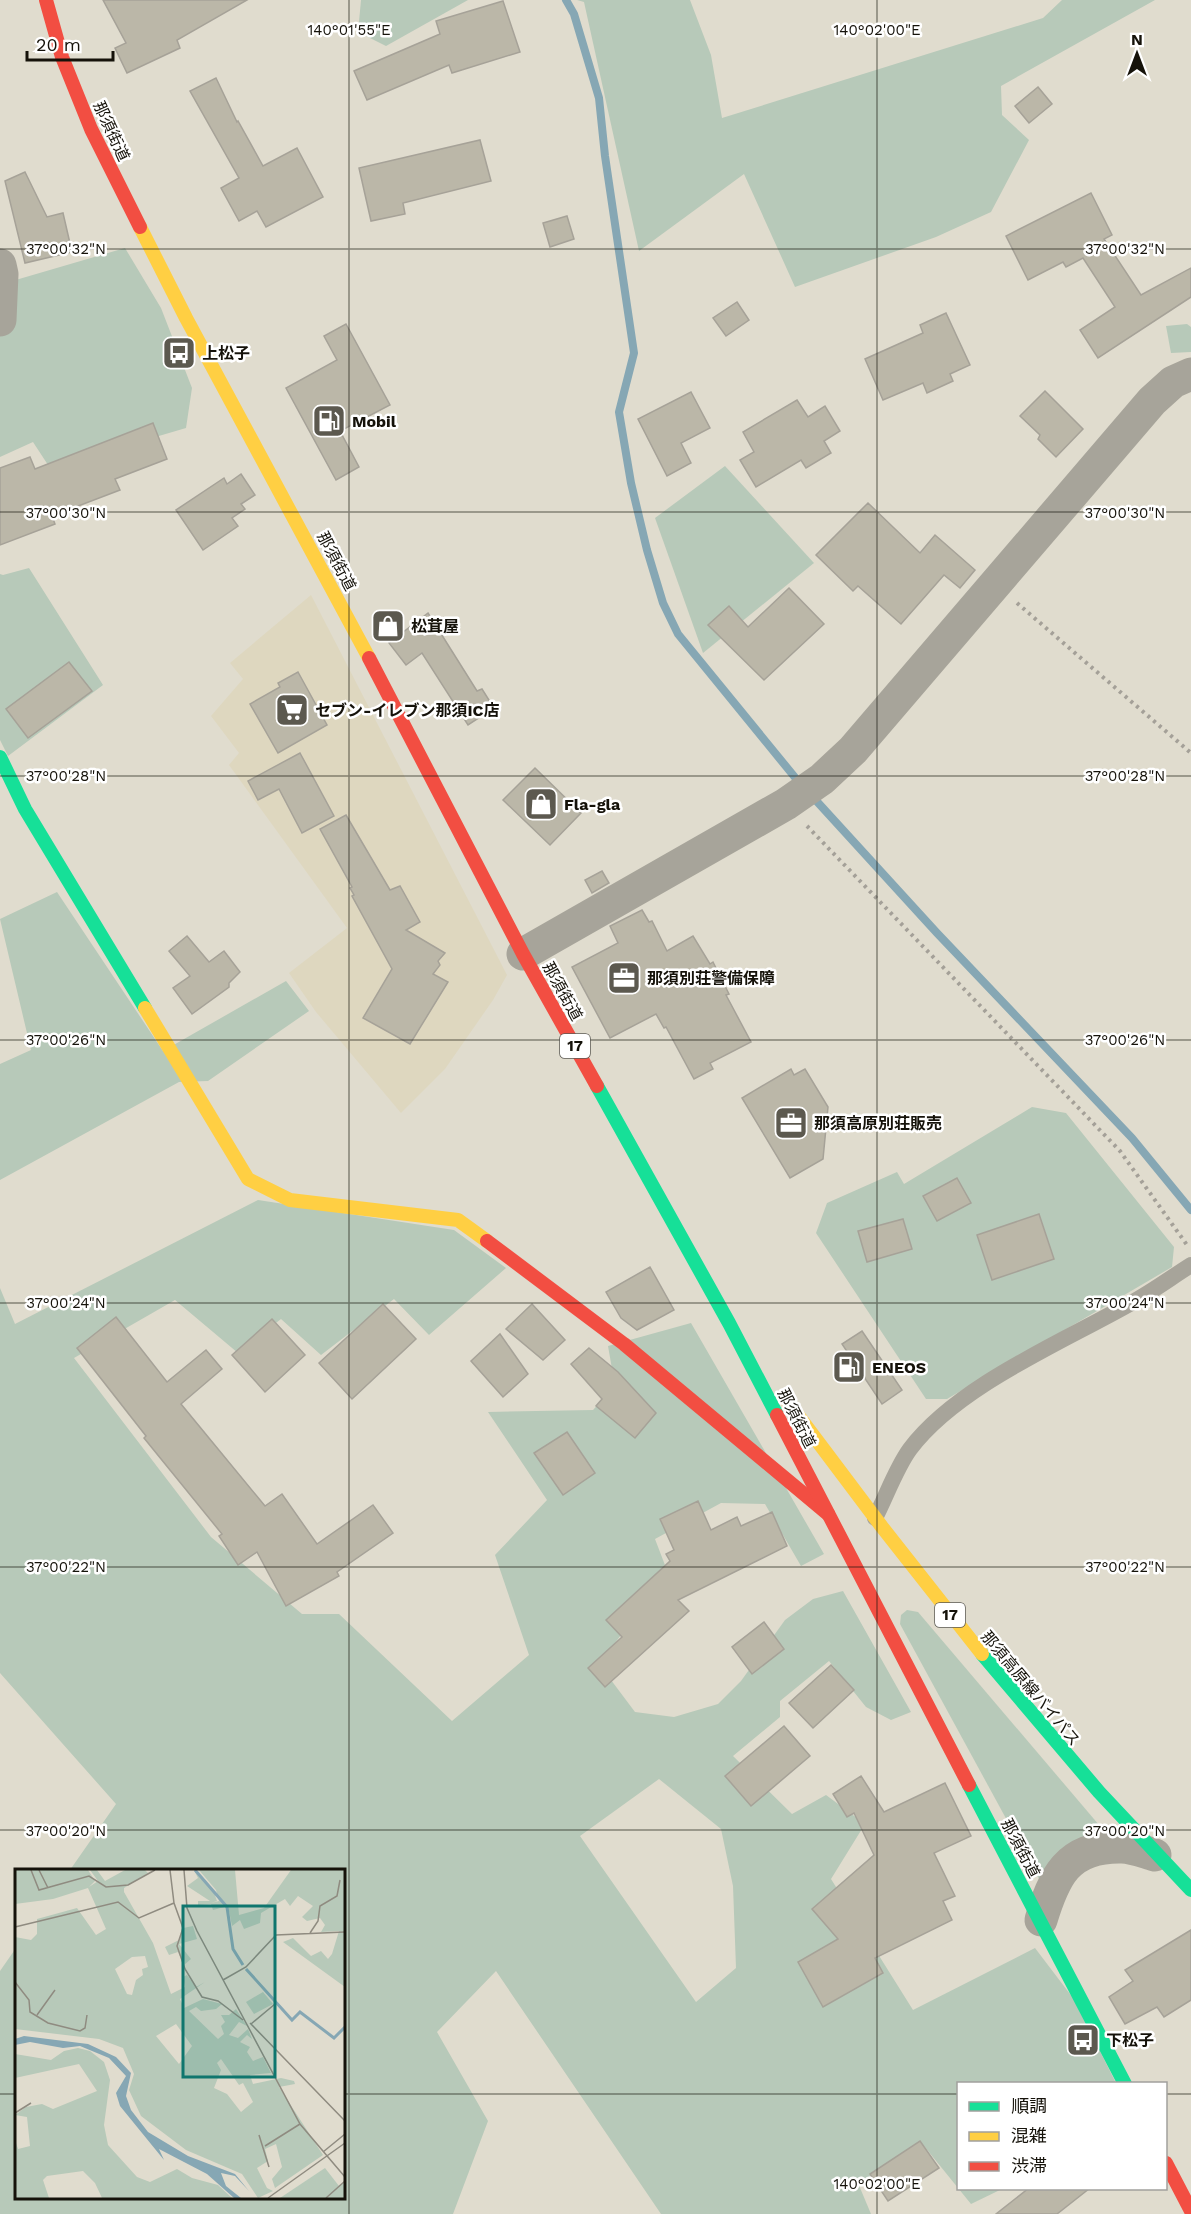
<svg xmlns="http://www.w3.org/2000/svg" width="1191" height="2214" font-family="'Work Sans','Noto Sans JP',sans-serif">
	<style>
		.built { fill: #ded7bf }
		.green { fill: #b7c9b9; fill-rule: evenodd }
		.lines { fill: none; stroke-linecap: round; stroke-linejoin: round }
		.stream { stroke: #86a7b4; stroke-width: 8 }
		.building { fill: #bbb7a8; stroke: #a6a298; stroke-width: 1.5 }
		.path { stroke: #a4a098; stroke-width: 4; stroke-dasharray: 3 4.5; stroke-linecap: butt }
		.lane { stroke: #a7a49a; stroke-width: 16 }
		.street { stroke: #a7a49a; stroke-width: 33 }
		.fast { stroke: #16e098; stroke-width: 14 }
		.slow { stroke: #ffcf43; stroke-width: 14 }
		.jam { stroke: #f24e42; stroke-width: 14 }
		.ticks { fill: none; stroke: #15120a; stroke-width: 1.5; stroke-opacity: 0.45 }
		.labels { text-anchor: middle; stroke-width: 5; stroke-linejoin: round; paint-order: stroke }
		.shield { fill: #fff; stroke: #5b5954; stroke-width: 1.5 }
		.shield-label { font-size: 15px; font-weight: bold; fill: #15120a }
		.street-label { font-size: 16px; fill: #15120a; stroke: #fff }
		.poi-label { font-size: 16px; font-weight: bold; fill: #15120a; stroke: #fff; text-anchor: start }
		.inset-river { fill: none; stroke: #86a7b4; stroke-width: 3 }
		.inset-road { fill: none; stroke: #8f8b80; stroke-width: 1.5 }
		.view { fill: #0f766e; fill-opacity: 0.15; stroke: #0f766e; stroke-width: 3 }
		.inset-edge { fill: none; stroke: #15120a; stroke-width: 3 }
		.ticks-label { font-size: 15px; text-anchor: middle; fill: #15120a; stroke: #fff; stroke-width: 5; stroke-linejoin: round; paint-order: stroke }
	</style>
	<rect width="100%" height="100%" fill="#e0dcce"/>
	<polygon class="built" points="311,595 507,975 493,1000 445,1069 401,1113 316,1012 289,973 347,928 229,765 239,753 211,716 243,679 230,663"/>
	<g class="green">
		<polygon points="361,0 468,0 386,46 358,32"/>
		<polygon points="577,0 690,0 711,55 722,118 1043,18 1062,0 1155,0 1001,86 1002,115 1029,140 991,212 936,237 795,287 744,174 639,251 584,2"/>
		<polygon points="125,248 161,308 192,388 186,428 50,468 33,442 0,457 0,302 2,284"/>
		<polygon points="1187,324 1191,327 1191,352 1171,353 1166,326"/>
		<polygon points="725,466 814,563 703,653 655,518"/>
		<polygon points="29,568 103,685 8,756 0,740 0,574 3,575"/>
		<polygon points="57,892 163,1051 286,981 309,1011 208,1081 179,1082 0,1180 0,1064 31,1050 0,919"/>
		<polygon points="1032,1107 1066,1113 1174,1247 1172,1267 947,1399 926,1399 816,1233 827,1203 897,1172 904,1184"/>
		<path d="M258,1200L454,1230L506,1268L429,1335L394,1299L321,1355L281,1319L238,1353L175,1300L74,1358L211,1537L302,1614H339L452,1721L529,1655L495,1555L547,1500L488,1412L593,1410L615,1386L608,1346L691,1323L824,1554L801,1566L765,1504L721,1503L655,1539L668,1573L599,1664L635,1712L674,1717L718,1704L741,1681L785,1620L813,1599L843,1591L911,1712L891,1720L866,1707L829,1661L780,1701V1717L733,1756L792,1814L826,1795L865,1824L831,1879L913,2010L1035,1948L1073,1998L1116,2083L958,2084V2188L1002,2189L971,2204L924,2146L858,2183L871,2214H661L496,1971L437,2032L488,2121L453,2214H0V1971L16,1948V2198H344V1870H70L116,1804L0,1673V1288L15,1324ZM659,1779L721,1829L733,1886L736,1968L696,2002L580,1836Z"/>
		<polygon points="907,1610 918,1612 1105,1832 1039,1879 900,1624 901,1615"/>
	</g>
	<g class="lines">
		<g class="stream">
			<polyline points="566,0 574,14 599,98 605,156 634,353 619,412 631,483 647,550 663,603 678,634 802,786"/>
			<polyline points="811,795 937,933 1132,1138 1191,1210"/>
		</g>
	</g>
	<g class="building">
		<polygon points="103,0 247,0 177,40 180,48 127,73 115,48 126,43"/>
		<polygon points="503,1 520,52 452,73 449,65 367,100 354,71 440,34 436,21"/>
		<polygon points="216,78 237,122 238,121 263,166 297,148 323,197 266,227 257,211 239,221 221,188 239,178 190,91"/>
		<polygon points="1038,87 1052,104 1029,123 1015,106"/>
		<polygon points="480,140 491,181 403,203 405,214 371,221 359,168"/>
		<polygon points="25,172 47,217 63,213 72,252 25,263 5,181"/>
		<polygon points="1091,193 1112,235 1104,239 1141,295 1191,268 1191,297 1098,358 1080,330 1115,307 1083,258 1066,267 1063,262 1028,280 1006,236"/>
		<polygon points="567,216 574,239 550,247 543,223"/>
		<polygon points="737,302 749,320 726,336 713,318"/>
		<polygon points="946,313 970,365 950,374 953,381 927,393 923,383 883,400 865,359 923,333 920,325"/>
		<polygon points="346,324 390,405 340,431 359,467 336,480 286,388 337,360 324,336"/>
		<polygon points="1045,391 1083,429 1056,457 1038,439 1040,435 1020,416"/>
		<polygon points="691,392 710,428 681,443 691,463 667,476 638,419"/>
		<polygon points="797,400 808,417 825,406 840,431 824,441 831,453 806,468 801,460 756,487 740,460 754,452 743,432"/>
		<polygon points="153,423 167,459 115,479 120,490 52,516 55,524 0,545 0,468 30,457 35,469"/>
		<polygon points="241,474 255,495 241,504 245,509 232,518 238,526 203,550 176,510 224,478 227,484"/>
		<polygon points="868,503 920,553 935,535 975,570 960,588 944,575 901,624 858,586 853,591 816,555"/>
		<polygon points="789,588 824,624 764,680 708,625 729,606 748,627"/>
		<polygon points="428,613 477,691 482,689 494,708 468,725 422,653 406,665 389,643"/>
		<polygon points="69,662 92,691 28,738 6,709"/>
		<polygon points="298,672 327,725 278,753 250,704 280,687 278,683"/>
		<polygon points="300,753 334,816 302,833 279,789 258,800 248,781"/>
		<polygon points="535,768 581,813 550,845 503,800"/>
		<polygon points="346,815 390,890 400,886 420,922 406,930 445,953 438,961 440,965 433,974 448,982 410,1044 363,1018 392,969 352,896 354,895 350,888 352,887 320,829"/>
		<polygon points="602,871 609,883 592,893 585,880"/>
		<polygon points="642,910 649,922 652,921 667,951 693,936 710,964 713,962 729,994 726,995 751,1042 710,1063 713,1069 694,1079 666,1027 664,1028 656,1014 610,1038 572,967 618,943 610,926"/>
		<polygon points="187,936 209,962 224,951 240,972 229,983 229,987 192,1014 173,988 190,976 169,951"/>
		<polygon points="791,1069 794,1075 805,1069 828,1107 823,1159 790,1178 742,1098"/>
		<polygon points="957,1178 971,1203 937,1221 923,1196"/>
		<polygon points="1039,1214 1054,1259 992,1280 977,1235"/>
		<polygon points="903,1219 912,1249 867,1262 858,1231"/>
		<polygon points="650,1267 674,1310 637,1330 621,1318 606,1292"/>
		<polygon points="383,1304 416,1339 352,1399 319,1363"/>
		<polygon points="532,1304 565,1340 543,1360 506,1329"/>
		<polygon points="116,1317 167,1382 206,1350 222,1369 181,1404 265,1506 282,1494 317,1544 373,1505 393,1533 337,1572 339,1576 286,1606 257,1552 238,1565 219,1536 222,1534 144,1438 146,1436 77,1348"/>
		<polygon points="272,1319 305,1355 265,1392 232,1355"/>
		<polygon points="862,1331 902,1390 882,1404 842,1344"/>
		<polygon points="500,1334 528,1374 503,1397 471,1361"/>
		<polygon points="589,1348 618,1372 656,1413 635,1438 596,1406 602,1399 571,1364"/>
		<polygon points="567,1432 595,1473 563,1495 534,1453"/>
		<polygon points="698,1501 711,1530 737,1517 741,1526 772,1512 787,1546 678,1600 689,1611 605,1687 588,1668 622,1637 606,1620 670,1561 666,1554 674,1550 660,1519"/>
		<polygon points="764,1622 784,1649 752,1674 732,1647"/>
		<polygon points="831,1665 854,1690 813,1728 789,1703"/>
		<polygon points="784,1726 810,1756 751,1806 725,1776"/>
		<polygon points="861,1776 884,1812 945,1783 971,1836 934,1853 955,1896 943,1901 952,1920 875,1958 883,1973 823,2007 798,1962 838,1939 812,1909 874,1855 854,1813 847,1817 833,1794"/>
		<polygon points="1191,1930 1191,2000 1164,2017 1157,2007 1125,2024 1109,1997 1133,1981 1125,1970"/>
		<polygon points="920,2141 939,2168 888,2201 870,2174"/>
		<polygon points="1029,2188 1090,2188 1057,2214 996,2214"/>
	</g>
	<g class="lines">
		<g class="path">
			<polyline points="1017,603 1191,753"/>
			<polyline points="807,826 1120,1151 1187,1245"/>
		</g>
		<path class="lane" d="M875,1518C886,1497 896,1468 910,1449C958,1385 1065,1341 1133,1302C1153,1291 1172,1277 1191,1265"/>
		<g class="street">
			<polyline points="0,265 2,274 0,320"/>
			<polyline points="523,954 786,804 822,779 853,750 1152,401 1173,382 1191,374"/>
			<path d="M1041,1920C1054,1877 1067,1847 1119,1847C1130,1846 1144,1852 1155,1855"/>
		</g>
		<g class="fast">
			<polyline points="0,757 25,809 145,1008"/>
			<polyline points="597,1086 729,1323 777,1415"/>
			<polyline points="982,1654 1099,1792 1191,1890"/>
			<polyline points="969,1785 1125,2084"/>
		</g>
		<g class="slow">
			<polyline points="140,227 186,318 369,658"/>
			<polyline points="145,1008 248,1179 290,1200 458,1220 487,1241"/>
			<polyline points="788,1402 882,1527 982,1654"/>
		</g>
		<g class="jam">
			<polyline points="46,0 62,57 91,129 140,227"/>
			<polyline points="369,658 523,954 597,1086"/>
			<polyline points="487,1241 624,1344 828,1514"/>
			<polyline points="777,1415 969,1785"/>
			<polyline points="1166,2163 1191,2211"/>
		</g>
	</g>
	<path class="ticks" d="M349,0V2214M877,0V2214M0,249H1191M0,512H1191M0,776H1191M0,1040H1191M0,1303H1191M0,1567H1191M0,1830H1191M0,2094H16M344,2094H958M1166,2094H1191"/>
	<defs>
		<g id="bus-square" transform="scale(1.725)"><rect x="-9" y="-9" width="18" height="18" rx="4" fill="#5c594f" stroke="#fff"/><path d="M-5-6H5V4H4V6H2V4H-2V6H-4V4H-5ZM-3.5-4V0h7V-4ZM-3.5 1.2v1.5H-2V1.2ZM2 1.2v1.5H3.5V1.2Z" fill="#fff"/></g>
		<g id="fuel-square" transform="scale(1.725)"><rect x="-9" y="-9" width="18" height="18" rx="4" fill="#5c594f" stroke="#fff"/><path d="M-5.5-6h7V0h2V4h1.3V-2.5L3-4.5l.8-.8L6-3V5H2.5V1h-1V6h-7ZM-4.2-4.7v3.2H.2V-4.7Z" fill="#fff"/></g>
		<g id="shop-square" transform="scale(1.725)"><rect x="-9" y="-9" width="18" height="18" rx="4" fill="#5c594f" stroke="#fff"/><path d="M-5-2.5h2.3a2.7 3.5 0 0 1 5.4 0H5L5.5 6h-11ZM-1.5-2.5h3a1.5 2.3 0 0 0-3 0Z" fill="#fff"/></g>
		<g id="supermarket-square" transform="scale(1.725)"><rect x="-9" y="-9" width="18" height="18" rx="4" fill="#5c594f" stroke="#fff"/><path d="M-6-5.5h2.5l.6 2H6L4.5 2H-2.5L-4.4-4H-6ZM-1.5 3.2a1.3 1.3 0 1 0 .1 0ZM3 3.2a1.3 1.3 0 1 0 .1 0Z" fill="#fff"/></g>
		<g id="office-square" transform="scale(1.725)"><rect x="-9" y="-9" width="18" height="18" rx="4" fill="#5c594f" stroke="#fff"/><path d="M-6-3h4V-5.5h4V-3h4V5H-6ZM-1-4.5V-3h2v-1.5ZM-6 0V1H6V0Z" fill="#fff"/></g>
	</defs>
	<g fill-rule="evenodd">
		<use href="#bus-square" x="179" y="353"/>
		<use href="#fuel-square" x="329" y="421"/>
		<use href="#shop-square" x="388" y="626"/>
		<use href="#supermarket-square" x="292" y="710"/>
		<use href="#shop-square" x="541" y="804"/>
		<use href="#office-square" x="624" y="978"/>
		<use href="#office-square" x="791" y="1123"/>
		<use href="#fuel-square" x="849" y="1367"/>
		<use href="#bus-square" x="1083" y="2040"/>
	</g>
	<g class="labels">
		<g class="shield">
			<rect x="560" y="1034" width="30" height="24" rx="4.5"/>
			<rect x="935" y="1603" width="30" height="24" rx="4.5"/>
		</g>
		<g class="shield-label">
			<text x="575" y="1051">17</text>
			<text x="950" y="1620">17</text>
		</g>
		<g class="street-label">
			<text transform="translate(112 131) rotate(65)" y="6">那須街道</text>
			<text transform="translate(337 561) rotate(62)" y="6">那須街道</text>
			<text transform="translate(563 991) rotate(61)" y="6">那須街道</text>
			<text transform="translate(797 1418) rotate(63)" y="6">那須街道</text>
			<text transform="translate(1031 1688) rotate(50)" y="6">那須高原線バイパス</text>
			<text transform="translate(1021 1848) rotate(62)" y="6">那須街道</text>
		</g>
		<g class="poi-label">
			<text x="202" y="359">上松子</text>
			<text x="352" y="427">Mobil</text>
			<text x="411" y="632">松茸屋</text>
			<text x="315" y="716">セブン-イレブン那須IC店</text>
			<text x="564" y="810">Fla-gla</text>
			<text x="647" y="984">那須別荘警備保障</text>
			<text x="814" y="1129">那須高原別荘販売</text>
			<text x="872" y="1373">ENEOS</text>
			<text x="1106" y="2046">下松子</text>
		</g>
	</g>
	<g transform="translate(15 1869)">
		<rect width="330" height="330" fill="#e0dcce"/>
		<path d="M0,1H73L80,12L74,18L83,12L75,1H82L90,12L110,1H130L133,4L109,19V23L138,74L156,125L170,118L168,108L172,106L181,118L190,113L165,130L169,139L188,130L207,135L201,140L186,142L181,138L174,142L203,170L209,165L206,157L210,153L206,146H214L221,140L232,157L224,153L214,166L223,169L233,160L237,170L232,166L225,173L235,178L232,183L238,192L248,188L256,204L235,206L238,215L266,209L279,212L280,215L264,218L308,286L260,319L257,310L267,298L261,275L250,280L253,292L242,299L252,319L258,322L243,329L227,305L171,281L126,247L114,221L119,205L108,179L84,170L0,160V68L16,71L22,65V50L62,39L81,66L91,60L73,19L38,30L0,35ZM130,87L133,98L127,100L128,106L121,111L117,126L112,125L100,100L117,88ZM161,155L177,177L164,195L141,167ZM206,190L224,216L228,214L238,233L226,243L212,225L199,219L206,201L202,194ZM179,1L198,21L202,32L196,34L204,32L201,21L184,1H220L224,46L249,39L276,1H330V118L268,73L278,69L296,87L306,82L313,90L317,85L324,62L306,63L310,56L305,49L292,52L287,48L298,37L283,27L275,37L270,30L246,44L245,54L229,60L225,51L217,57L213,37L198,41L196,35L183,36V32H195L172,17L183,9ZM178,57L182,70L164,75L176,90L169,96L163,83L154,86L150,78L164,71L168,59ZM248,123L258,135L239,145L231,133ZM63,179L75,182L89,193L95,211L89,256L93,276L122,308L135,313L162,300L177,309L203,316L217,329H87L80,314L68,302L32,307L28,311L34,329H0V271L3,280L15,277L12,248L0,246L11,238L27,235L38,240L82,222L64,195L0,209V185L36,191L49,182ZM310,299L324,317L330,313V329H265Z" fill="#b7c9b9" fill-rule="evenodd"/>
		<path d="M9,167L73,175L101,188L116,204L111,227L116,241L133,263L173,287L220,305L234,322L220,307L206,304L211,317L226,329H219L192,305L144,280L149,291L105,237L101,224L111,207L94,189L65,177L48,179L15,173L0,176V170Z" fill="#86a7b4"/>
		<path class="inset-river" d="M180,1L212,38L218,80L228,96M231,100L277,151L285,143L319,169L330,158"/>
		<path class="inset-road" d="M16,1L24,21L74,7L91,18L113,16L140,1M24,1L33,19M155,1L159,34L168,59L162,77L170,100L187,128L203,132L228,151M169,1L172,39L182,62L285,255L330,308M0,58L103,33L124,49L159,34M295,64L303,52L305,37L322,27L325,11M208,111L231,98L261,66L330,63M0,113L14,131L15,143L33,154L65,162L70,159L72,146M22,146L40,121M235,154L330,252M236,155L260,135M0,244L16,234M244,266L254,298M250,277L285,255M308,283L330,265M253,329L330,274M311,329L330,312"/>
		<path class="view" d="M168,37H260V208H168Z"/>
		<rect width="330" height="330" class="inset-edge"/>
	</g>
	<g class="ticks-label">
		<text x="349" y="35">140°01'55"E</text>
		<text x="877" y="35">140°02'00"E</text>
		<text x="66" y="254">37°00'32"N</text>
		<text x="1125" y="254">37°00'32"N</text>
		<text x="66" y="518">37°00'30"N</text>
		<text x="1125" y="518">37°00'30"N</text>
		<text x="66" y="781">37°00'28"N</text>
		<text x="1125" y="781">37°00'28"N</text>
		<text x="66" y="1045">37°00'26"N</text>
		<text x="1125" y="1045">37°00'26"N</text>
		<text x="66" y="1308">37°00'24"N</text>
		<text x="1125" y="1308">37°00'24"N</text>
		<text x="66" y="1572">37°00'22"N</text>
		<text x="1125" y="1572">37°00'22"N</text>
		<text x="66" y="1836">37°00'20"N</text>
		<text x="1125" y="1836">37°00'20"N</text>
		<text x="877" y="2189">140°02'00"E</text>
	</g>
	<rect x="957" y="2082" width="210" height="108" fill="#ffffff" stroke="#a1a09d" stroke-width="1.5"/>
	<rect x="969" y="2102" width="30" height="9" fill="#16e098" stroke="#a1a09d" stroke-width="1.5"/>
	<text x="1011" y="2112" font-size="18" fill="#15120a">順調</text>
	<rect x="969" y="2132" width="30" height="9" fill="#ffcf43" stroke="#a1a09d" stroke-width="1.5"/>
	<text x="1011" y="2142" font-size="18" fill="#15120a">混雑</text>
	<rect x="969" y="2162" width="30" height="9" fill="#f24e42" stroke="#a1a09d" stroke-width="1.5"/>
	<text x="1011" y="2172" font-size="18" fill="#15120a">渋滞</text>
	<g transform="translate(1137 54)" stroke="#ffffff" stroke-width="4.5" paint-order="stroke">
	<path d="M0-4.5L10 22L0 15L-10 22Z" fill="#15120a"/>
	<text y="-9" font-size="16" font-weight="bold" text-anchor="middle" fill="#15120a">N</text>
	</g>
	<path d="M27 51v9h86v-9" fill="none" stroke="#15120a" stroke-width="3"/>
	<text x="36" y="51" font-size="18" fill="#15120a" stroke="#ffffff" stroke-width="4.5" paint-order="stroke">20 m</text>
</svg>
